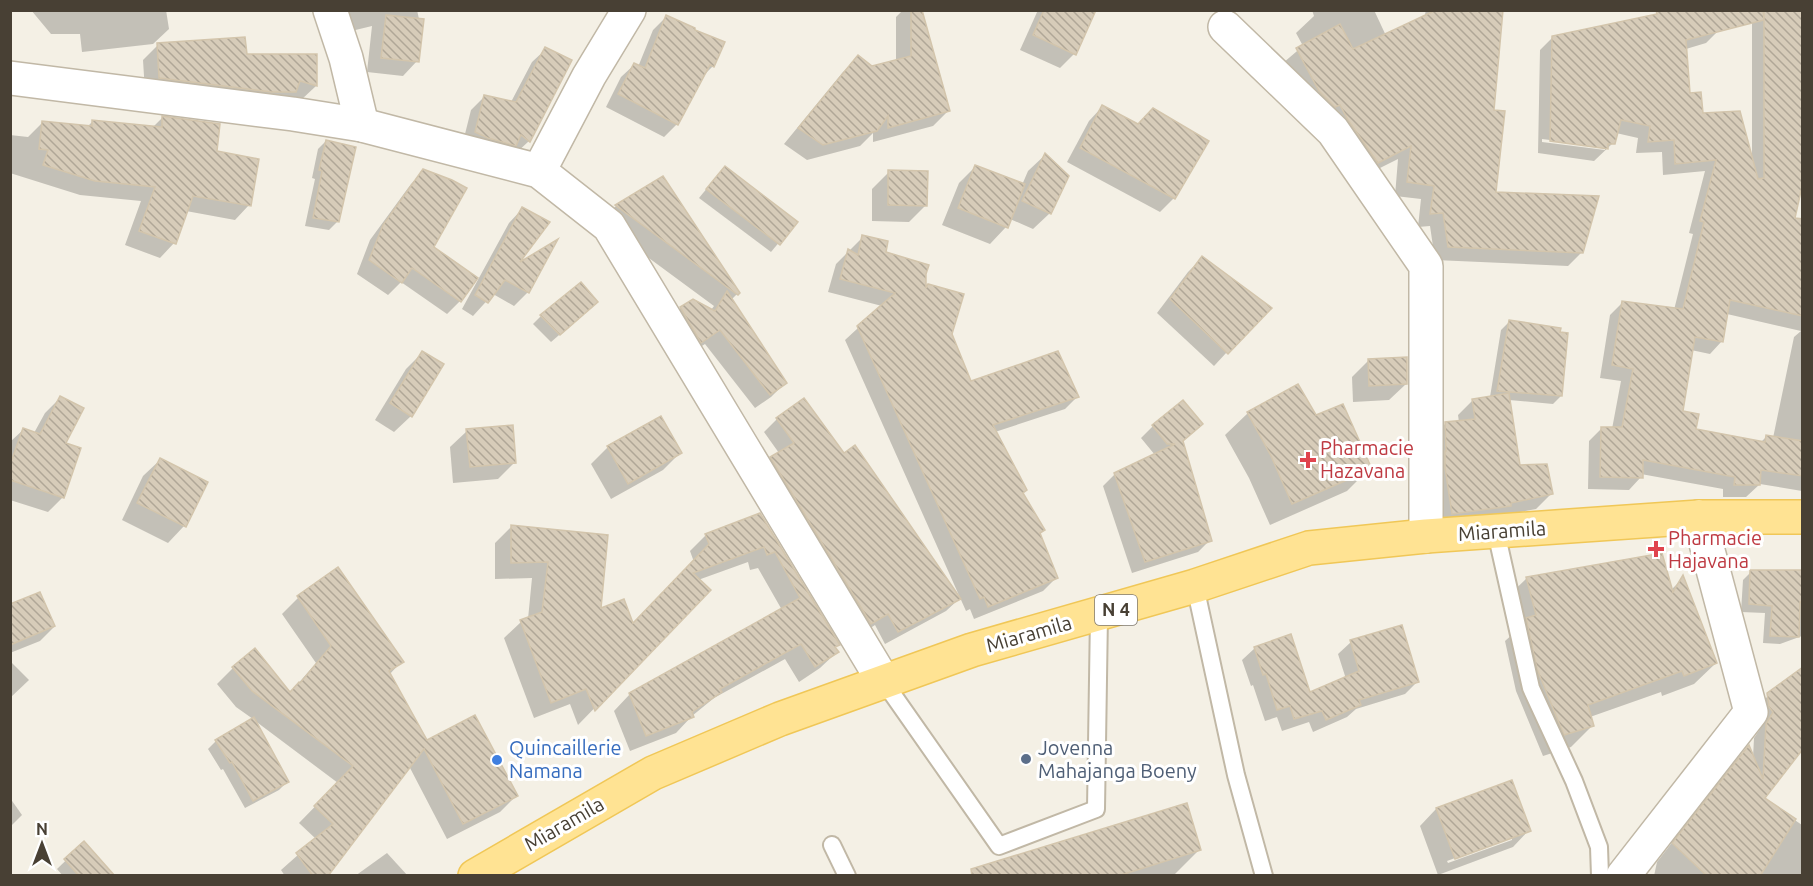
<svg xmlns="http://www.w3.org/2000/svg" width="1813" height="886" font-family="Ubuntu,sans-serif">
	<style>
		.shadow { fill: #0003; fill-rule: evenodd }
		.building { fill: url(#building-back-hatch); stroke: #d3c5ac; stroke-width: 1.5 }
		.lines { fill: none; stroke-linecap: round; stroke-linejoin: round }
		.service-casing { stroke: #c1b8a6; stroke-width: 20 }
		.minor-casing { stroke: #c1b8a6; stroke-width: 36 }
		.primary-casing { stroke: #f0c757; stroke-width: 36 }
		.service { stroke: #fff; stroke-width: 16 }
		.minor { stroke: #fff; stroke-width: 33 }
		.primary { stroke: #ffe393; stroke-width: 33 }
		.health-dot { fill: #e0444e; stroke: #fff; stroke-width: 2 }
		.service-dot { fill: #5c6f8a; stroke: #fff; stroke-width: 2 }
		.shop-dot { fill: #3f7fe0; stroke: #fff; stroke-width: 2 }
		.labels { text-anchor: middle; stroke-width: 6; stroke-linejoin: round; paint-order: stroke }
		.shield { fill: #fff; stroke: #7f7971; stroke-width: 1.5 }
		.shield-label { font-size: 18px; font-weight: bold; fill: #484034 }
		.health-label { font-size: 20px; fill: #be3a42; stroke: #fff; text-anchor: start }
		.street-label { font-size: 20px; fill: #484034; stroke: #fff }
		.shop-label { font-size: 20px; fill: #366cbe; stroke: #fff; text-anchor: start }
		.service-label { font-size: 20px; fill: #4e5e75; stroke: #fff; text-anchor: start }
	</style>
	<defs>
		<pattern id="building-back-hatch" width="6" height="6" patternUnits="userSpaceOnUse" patternTransform="scale(1.5)"><rect width="6" height="6" fill="#d7ccb9"/><path d="M-1 5l2 2M0 0l6 6M5-1l2 2" fill="none" stroke="#b0a797"/></pattern>
	</defs>
	<rect width="100%" height="100%" fill="#f4f0e5"/>
	<g class="shadow">
		<polygon points="31,10 166,10 169,29 153,44 82,52 80,34 51,34"/>
		<polygon points="327,10 417,10 421,28 417,61 403,76 367,72 372,26 339,34"/>
		<polygon points="903,10 921,10 948,111 933,126 873,142 873,133 860,146 807,160 784,144 843,72 859,57 872,68 896,61 896,17"/>
		<polygon points="1038,10 1094,10 1074,54 1060,68 1020,50"/>
		<polygon points="1312,10 1374,10 1409,85 1426,10 1462,10 1493,111 1494,194 1582,252 1568,266 1435,260 1430,226 1418,227 1421,199 1395,196 1398,159 1364,176 1283,63 1303,46 1296,33 1314,16"/>
		<path d="M1752,10H1802L1794,219L1802,221V491L1760,484L1746,497H1723V489L1641,474V477L1629,490L1588,489L1589,441L1601,429H1612L1621,381L1600,378L1610,315L1623,302L1674,310L1693,234L1689,233L1705,171L1663,175L1662,152L1636,153L1638,138L1616,133L1613,143L1594,161L1538,153L1540,50L1553,37L1718,31L1706,43L1686,49L1689,94L1701,115L1752,159ZM1542,139L1605,147V150L1542,142ZM1727,314L1801,331L1794,337L1773,438L1766,437L1761,442L1695,431L1681,413L1691,350L1710,354L1722,341Z"/>
		<polygon points="666,17 713,66 701,78 677,124 664,137 606,107 621,77 634,65 638,67 653,30"/>
		<polygon points="158,45 245,55 316,86 301,100 145,93 143,60"/>
		<polygon points="546,49 570,61 529,141 515,154 462,146 471,110 485,96 511,102 532,62"/>
		<polygon points="1102,107 1138,126 1174,198 1160,212 1067,162 1089,121"/>
		<polygon points="162,118 215,152 249,205 235,220 186,211 174,243 160,258 125,245 141,201 80,195 10,173 10,135 28,137 43,122 87,127 93,121 152,128"/>
		<polygon points="326,141 337,222 329,230 305,226 315,179 312,178 318,149"/>
		<polygon points="1045,155 1050,213 1033,229 1010,219 1006,227 990,244 942,225 959,183 975,167 1022,185 1028,171"/>
		<polygon points="424,171 432,247 476,278 460,301 447,314 401,282 388,295 357,274 370,240 411,184"/>
		<polygon points="889,172 926,205 909,222 872,221 872,189"/>
		<polygon points="717,176 796,222 771,252 699,198"/>
		<polygon points="663,178 738,293 731,300 785,383 771,397 755,408 705,344 686,356 666,323 681,308 711,310 714,306 600,222 616,206"/>
		<polygon points="522,209 514,267 528,292 514,306 493,294 473,316 462,309 509,223"/>
		<polygon points="863,237 884,253 925,274 925,289 928,285 970,383 1078,396 1065,409 995,432 1056,578 1043,591 974,619 970,609 966,611 845,340 882,306 828,292 836,264"/>
		<polygon points="1202,258 1227,352 1214,366 1157,313 1188,272"/>
		<polygon points="588,310 551,342 533,324 541,316"/>
		<polygon points="1510,321 1561,396 1553,404 1509,400 1519,467 1551,494 1536,509 1437,528 1431,439 1445,424 1459,422 1458,415 1473,400 1490,397 1501,330"/>
		<polygon points="422,353 411,416 394,432 375,420 406,369"/>
		<polygon points="1369,360 1406,384 1389,400 1353,402 1352,377"/>
		<polygon points="60,398 64,443 63,497 48,512 10,500 10,442 24,429 34,433 45,413"/>
		<polygon points="804,400 843,455 959,599 946,611 885,644 875,625 858,636 758,471 771,458 779,453 764,432 777,419"/>
		<polygon points="1248,413 1315,417 1370,468 1347,491 1270,525 1249,478 1225,435"/>
		<polygon points="661,418 680,453 663,470 611,499 591,464 607,448"/>
		<polygon points="1201,424 1182,442 1210,540 1198,552 1132,573 1103,486 1115,474 1155,455 1141,438 1153,426"/>
		<polygon points="467,431 515,462 498,479 453,483 450,447"/>
		<polygon points="160,460 184,526 168,543 122,520 143,476"/>
		<polygon points="759,515 838,644 834,648 837,652 820,668 799,682 785,659 714,698 692,716 676,733 630,751 614,711 630,694 782,610 758,568 750,570 748,562 698,580 709,590 578,725 570,704 534,718 504,638 521,622 528,619 532,578 495,579 495,543 511,527 599,610 632,625 694,562 690,551 706,535"/>
		<polygon points="338,569 402,661 389,675 426,742 516,796 500,812 447,839 409,766 326,876 285,876 281,870 316,839 299,823 338,783 254,720 287,782 279,790 245,808 223,769 221,770 208,749 216,741 253,719 236,707 217,684 233,668 289,694 316,663 282,614 298,598"/>
		<polygon points="1751,572 1802,572 1802,636 1780,644 1763,643 1765,613 1741,612 1743,580"/>
		<polygon points="1527,578 1671,590 1683,578 1716,663 1694,684 1662,696 1661,692 1590,717 1592,726 1571,747 1543,756 1516,691 1505,641 1514,633 1505,599"/>
		<polygon points="40,594 54,627 40,641 10,653 10,608"/>
		<polygon points="1351,642 1417,682 1405,694 1356,709 1347,717 1313,732 1309,722 1282,731 1277,717 1265,721 1253,685 1251,686 1242,660 1255,648 1310,694 1346,679 1338,654"/>
		<polygon points="10,661 29,680 10,698"/>
		<polygon points="1785,682 1763,798 1802,825 1802,876 1654,876 1657,862 1737,759 1749,747 1753,758 1754,738 1762,726 1757,720 1755,707"/>
		<path d="M1511,781L1529,830L1513,847L1438,875L1420,826L1436,809ZM1512,837V840L1448,863L1447,861Z"/>
		<polygon points="10,798 22,815 10,827"/>
		<polygon points="84,843 106,876 63,876 57,869"/>
		<polygon points="1199,850 1175,874 1170,876 979,876"/>
		<polygon points="387,853 408,876 355,876"/>
	</g>
	<g class="building">
		<polygon points="911,10 922,10 950,111 888,128 888,116 877,131 823,145 798,128 858,55 872,66 911,56"/>
		<polygon points="1044,10 1096,10 1076,55 1033,35"/>
		<polygon points="1436,10 1503,10 1494,110 1505,111 1496,192 1599,196 1583,253 1448,247 1443,213 1430,214 1434,186 1407,182 1411,146 1378,163 1348,120 1340,105 1335,107 1319,91 1296,48 1340,24 1353,49"/>
		<polygon points="1656,10 1763,10 1764,20 1686,40 1690,93 1701,92 1703,113 1740,111 1758,179 1764,178 1764,10 1803,10 1803,182 1795,218 1803,219 1803,316 1730,300 1723,342 1695,337 1683,411 1699,414 1696,429 1765,442 1766,435 1803,441 1803,476 1761,470 1760,485 1734,485 1735,477 1643,460 1643,478 1600,477 1601,427 1622,427 1633,369 1612,365 1622,301 1683,309 1704,222 1700,221 1716,160 1675,164 1674,140 1648,142 1650,126 1621,120 1615,144 1608,144 1608,149 1550,141 1552,36 1657,14"/>
		<polygon points="386,15 424,19 419,62 381,58"/>
		<polygon points="666,15 695,28 695,30 725,42 714,67 710,65 678,125 618,94 634,63 645,68"/>
		<polygon points="245,37 247,54 317,54 317,86 300,81 296,92 271,92 159,78 157,43"/>
		<polygon points="545,47 572,60 530,142 521,135 516,146 488,138 475,132 484,95 516,102"/>
		<polygon points="1102,105 1138,124 1153,108 1209,141 1175,199 1080,148"/>
		<polygon points="162,116 220,124 217,151 259,159 251,206 193,196 176,244 139,231 155,187 95,181 43,165 48,150 39,149 42,121 92,126 92,120 162,127"/>
		<polygon points="326,140 356,147 339,222 313,218 322,171 319,170"/>
		<polygon points="1045,153 1069,176 1051,214 1022,201"/>
		<polygon points="975,165 1025,184 1008,228 958,208"/>
		<polygon points="725,166 798,222 780,245 706,189"/>
		<polygon points="423,169 452,180 467,188 434,247 478,278 461,302 412,268 402,283 369,260 383,225"/>
		<polygon points="888,170 928,171 927,206 888,205"/>
		<polygon points="663,176 740,293 738,295 615,205"/>
		<polygon points="522,207 550,222 520,262 558,239 529,293 505,280 488,303 475,295"/>
		<polygon points="862,235 888,241 886,252 929,265 926,274 926,288 928,284 964,294 952,334 971,381 1058,351 1079,397 993,425 1027,490 1023,493 1045,530 1040,533 1058,578 988,607 984,597 980,599 857,326 895,293 840,279 848,249 858,255"/>
		<polygon points="1202,256 1272,308 1228,354 1170,299"/>
		<polygon points="581,282 598,302 560,335 540,315"/>
		<polygon points="727,291 787,383 770,395 720,330 701,343 680,307 693,299 715,311"/>
		<polygon points="1509,320 1561,328 1560,332 1568,333 1562,396 1497,391"/>
		<polygon points="422,351 444,364 412,417 390,403"/>
		<polygon points="1407,357 1407,384 1369,386 1368,359"/>
		<polygon points="1298,384 1316,415 1343,404 1372,469 1292,504 1271,456 1247,412"/>
		<polygon points="1509,393 1520,465 1547,464 1553,494 1511,503 1511,506 1452,514 1445,468 1445,451 1446,451 1445,422 1475,419 1472,399"/>
		<polygon points="60,396 84,408 66,443 81,448 64,498 10,480 10,465 23,428 40,434"/>
		<polygon points="804,398 844,453 855,445 961,599 898,632 888,614 871,624 770,457 794,443 776,418"/>
		<polygon points="1183,400 1203,424 1183,441 1212,541 1145,562 1114,473 1175,444 1167,444 1152,425"/>
		<polygon points="661,416 682,453 628,484 607,446"/>
		<polygon points="513,425 516,463 470,467 466,429"/>
		<polygon points="160,458 208,482 186,527 137,503"/>
		<polygon points="760,513 840,645 835,647 839,652 815,667 801,644 720,689 722,692 692,712 694,717 646,736 629,693 800,598 775,552 767,555 764,547 693,573 711,590 595,711 586,689 551,703 520,620 542,612 548,562 511,563 511,525 608,535 601,608 624,599 633,623 709,544 705,534"/>
		<polygon points="1662,553 1673,592 1683,575 1717,663 1684,676 1682,671 1588,705 1594,726 1564,735 1537,669 1526,618 1536,615 1526,577"/>
		<polygon points="338,567 404,662 389,671 427,740 475,715 518,796 463,824 424,749 328,876 313,876 296,853 333,824 314,806 353,766 252,691 232,667 255,648 290,692 299,682 300,683 331,646 297,596"/>
		<polygon points="1750,570 1803,570 1803,602 1800,602 1799,637 1770,636 1772,606 1749,604"/>
		<polygon points="40,592 55,626 10,645 10,604"/>
		<polygon points="1402,625 1419,682 1359,700 1361,705 1326,720 1322,711 1294,719 1290,706 1277,710 1266,674 1263,675 1254,647 1291,634 1310,692 1359,671 1350,640"/>
		<polygon points="1803,667 1803,749 1765,798 1796,819 1760,876 1707,876 1672,843 1749,745 1763,779 1766,724 1773,712 1769,707 1767,693"/>
		<polygon points="254,717 289,782 253,801 232,762 230,763 215,740"/>
		<polygon points="1512,780 1531,831 1455,859 1436,808"/>
		<polygon points="1187,803 1201,850 1118,876 972,876 971,869"/>
		<polygon points="84,841 115,876 79,876 64,859"/>
	</g>
	<g class="lines">
		<g class="service-casing">
			<g id="service">
				<polyline points="1496,532 1531,688 1574,781 1599,847 1600,876"/>
				<polyline points="1195,586 1236,775 1264,876"/>
				<polyline points="884,682 999,846 1096,809 1099,615"/>
				<polyline points="832,845 847,876"/>
			</g>
		</g>
		<g class="minor-casing">
			<g id="minor">
				<polyline points="330,10 346,58 362,125"/>
				<polyline points="1225,27 1333,131 1426,266 1426,536"/>
				<polyline points="10,78 293,114 362,125 539,171 609,226 884,682"/>
				<polyline points="539,171 589,76 629,10"/>
				<polyline points="1623,876 1751,712 1699,517"/>
			</g>
		</g>
		<g class="primary-casing">
			<polyline id="primary" points="475,876 653,773 780,719 972,650 1195,586 1309,548 1426,536 1699,517 1802,517"/>
		</g>
		<use href="#service" class="service"/>
		<use href="#minor" class="minor"/>
		<use href="#primary" class="primary"/>
	</g>
	<g class="health-dot">
		<path d="M1305 451h6v6h6v6h-6v6h-6v-6h-6v-6h6z"/>
		<path d="M1653 540h6v6h6v6h-6v6h-6v-6h-6v-6h6z"/>
	</g>
	<circle class="service-dot" cx="1026" cy="759" r="6"/>
	<circle class="shop-dot" cx="497" cy="760" r="6"/>
	<g class="labels">
		<rect class="shield" x="1095" y="595" width="42" height="30" rx="4.5"/>
		<g class="shield-label">
			<text x="1116" y="616">N 4</text>
		</g>
		<g class="health-label">
			<text x="1320" y="455">Pharmacie<tspan x="1320" dy="23">Hazavana</tspan></text>
			<text x="1668" y="545">Pharmacie<tspan x="1668" dy="23">Hajavana</tspan></text>
		</g>
		<g class="street-label">
			<text transform="translate(1502 531) rotate(-4)" y="7">Miaramila</text>
			<text transform="translate(1029 634) rotate(-16)" y="7">Miaramila</text>
			<text transform="translate(564 824) rotate(-30)" y="7">Miaramila</text>
		</g>
		<g class="shop-label">
			<text x="509" y="755">Quincaillerie<tspan x="509" dy="23">Namana</tspan></text>
		</g>
		<g class="service-label">
			<text x="1038" y="755">Jovenna<tspan x="1038" dy="23">Mahajanga Boeny</tspan></text>
		</g>
	</g>
	<rect width="1813" height="886" fill="none" stroke="#484034" stroke-width="24"/>
	<g transform="translate(42 844)" stroke="#ffffff" stroke-width="4.5" paint-order="stroke">
	<path d="M0-4.5L10 22L0 15L-10 22Z" fill="#484034"/>
	<text y="-9" font-size="16" font-weight="bold" text-anchor="middle" fill="#484034">N</text>
	</g>
</svg>
